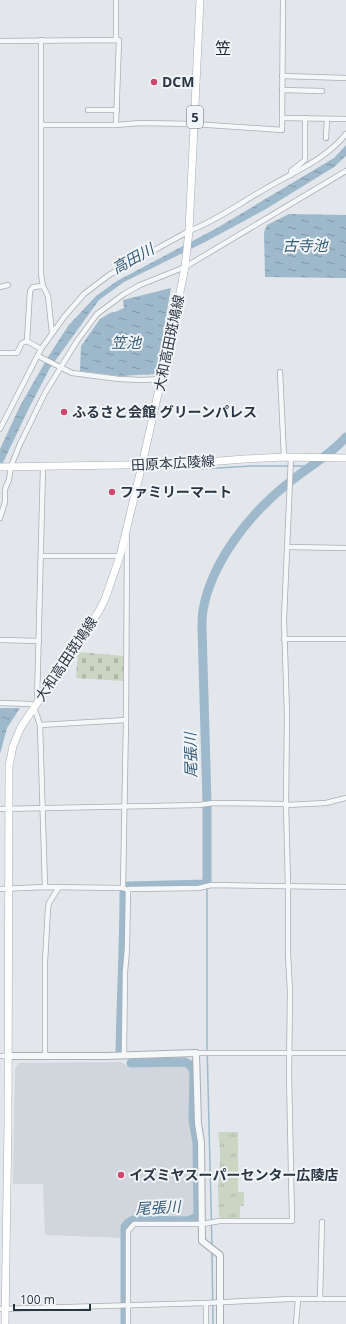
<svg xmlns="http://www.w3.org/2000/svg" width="346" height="1324" font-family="'Open Sans','Noto Sans JP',sans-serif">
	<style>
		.built { fill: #d1d6dd }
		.grass { fill: url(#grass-tufts) }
		.cemetery { fill: url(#cemetery-stones) }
		.water { fill: url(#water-ripples) }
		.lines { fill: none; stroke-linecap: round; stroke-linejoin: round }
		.stream { stroke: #9db9cb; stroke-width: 1.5 }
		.river { stroke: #9db9cb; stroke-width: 9 }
		.minor-casing { stroke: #a8aeb5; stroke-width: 6 }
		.tertiary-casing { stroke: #a8aeb5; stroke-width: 8 }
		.secondary-casing { stroke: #a8aeb5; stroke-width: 8 }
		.primary-casing { stroke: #a2adb7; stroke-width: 8 }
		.minor { stroke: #f5f7f9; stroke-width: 4.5 }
		.tertiary { stroke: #f5f7f9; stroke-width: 6 }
		.secondary { stroke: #fff; stroke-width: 7 }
		.primary { stroke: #fff; stroke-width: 7 }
		.poi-dot { fill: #d0476d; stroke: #f2f5f8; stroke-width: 1.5 }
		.labels { text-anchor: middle; stroke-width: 4; stroke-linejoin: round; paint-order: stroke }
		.shield { fill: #f2f5f8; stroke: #666f79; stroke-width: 1 }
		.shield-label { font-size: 13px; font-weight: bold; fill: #2a3643 }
		.poi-label { font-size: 14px; font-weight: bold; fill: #2a3643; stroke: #f2f5f8; text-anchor: start }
		.street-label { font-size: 14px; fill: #2a3643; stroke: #f2f5f8 }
		.water-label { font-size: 15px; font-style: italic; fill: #335b78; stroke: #f2f5f8 }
		.quarter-label { font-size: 16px; fill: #1c2734; stroke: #f2f5f8 }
	</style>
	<defs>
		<pattern id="grass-tufts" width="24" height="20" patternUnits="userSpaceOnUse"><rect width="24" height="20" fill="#cad5c4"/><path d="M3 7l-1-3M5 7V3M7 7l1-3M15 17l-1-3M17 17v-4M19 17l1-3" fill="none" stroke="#aeb7aa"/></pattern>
		<pattern id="cemetery-stones" width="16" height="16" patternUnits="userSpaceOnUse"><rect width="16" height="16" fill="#cad5c4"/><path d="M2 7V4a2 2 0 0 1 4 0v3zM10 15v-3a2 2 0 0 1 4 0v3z" fill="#aeb7aa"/></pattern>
		<pattern id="water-ripples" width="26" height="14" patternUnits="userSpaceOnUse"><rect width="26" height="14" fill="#9db9cb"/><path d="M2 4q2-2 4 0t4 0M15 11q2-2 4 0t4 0" fill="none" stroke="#8097a6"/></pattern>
	</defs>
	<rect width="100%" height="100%" fill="#e3e7eb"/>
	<polygon class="built" points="121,1062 126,1065 186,1064 191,1068 193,1070 192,1121 195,1142 197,1215 189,1219 133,1219 129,1220 123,1228 123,1238 45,1235 43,1184 13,1184 15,1069 19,1063"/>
	<path class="grass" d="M218,1132H238V1192H244V1206H240V1218H220L219,1215C219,1203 217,1191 219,1180C220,1163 221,1148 218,1132Z"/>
	<polygon class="cemetery" points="78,652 124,656 123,681 76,678"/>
	<g class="water">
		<polygon points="346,145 346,156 334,167 266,209 205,242 124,282 99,300 50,368 29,408 0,469 0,449 20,406 48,357 68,326 96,296 117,281 217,228 334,158"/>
		<polygon points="289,214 346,215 346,278 265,277 264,232 267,225"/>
		<polygon points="171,288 156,374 120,376 80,371 81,346 100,319 110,313 115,312 124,308 123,300"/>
		<polygon points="0,708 20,708 7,728 0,754"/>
	</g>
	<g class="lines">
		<g class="stream">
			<polyline points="202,469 251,466 310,466"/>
			<polyline points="207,888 207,1044 212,1246"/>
			<polyline points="212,1252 213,1324"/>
		</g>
		<g class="river">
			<path d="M120,1051C121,998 124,945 124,892L127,886L207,884V802L202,628C202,622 202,616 203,610C212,560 252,511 291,481C309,466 331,455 346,437"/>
			<polyline points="125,1324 125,1227 128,1223 133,1220 187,1221 198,1217 197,1143 193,1120 194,1070 189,1064 185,1062 131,1063"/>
		</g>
		<g class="minor-casing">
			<g id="minor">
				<polyline points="41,40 41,274 43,286 48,296 52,333"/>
				<polyline points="116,40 116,0"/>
				<polyline points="0,41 119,40 116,125"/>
				<polyline points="282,76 346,78"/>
				<polyline points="282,90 322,91"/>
				<polyline points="88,110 117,110"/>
				<polyline points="283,118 346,119"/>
				<polyline points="41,125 116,125 140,123 194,124 282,130 283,0"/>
				<polyline points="326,138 327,119"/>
				<polyline points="291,175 291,171 305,160 305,118"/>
				<polyline points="0,287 8,285"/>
				<polyline points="27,341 30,291 33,287 43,286"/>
				<polyline points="27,341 41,349"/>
				<polyline points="0,353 17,353 22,343 27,341"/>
				<polyline points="38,356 72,373 119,379 142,380 161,379"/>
				<polyline points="280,372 284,457"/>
				<path d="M0,429L41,349L64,317L84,294L109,275L189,231C216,221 240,203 265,189C293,172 324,161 346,134"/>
				<polyline points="0,518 5,502 5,489 9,480 11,466 20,444 45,393 77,341 97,314 124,294 140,285 185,267 346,171"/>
				<polyline points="288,547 346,548"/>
				<polyline points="41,556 120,556"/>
				<polyline points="284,639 346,639"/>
				<polyline points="0,640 39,641"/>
				<polyline points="37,702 43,466"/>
				<polyline points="0,703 31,704 34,707 40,725 45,887"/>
				<polyline points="40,725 126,720"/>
				<polyline points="286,805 326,803 346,798"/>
				<polyline points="0,809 199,805 213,803 286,804"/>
				<polyline points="123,888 126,720 127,537"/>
				<polyline points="0,889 45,887 123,888 128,890 130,889 199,888 211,885 346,887"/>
				<polyline points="196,1053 346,1053"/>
				<polyline points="124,1055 125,972 127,949 128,890"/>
				<polyline points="0,1056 7,1056"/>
				<polyline points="45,1056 45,962 48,908 49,903 59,887"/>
				<polyline points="320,1299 322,1222"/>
				<polyline points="206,1303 289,1299 346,1299"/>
				<polyline points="0,1309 206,1303 206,1324"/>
				<polyline points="128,1324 128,1231 134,1224 202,1224 220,1221 292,1221 289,1074 290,992 288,954 288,886 286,804 287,714 284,619 291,457"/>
				<polyline points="296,1324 298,1299"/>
			</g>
		</g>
		<g class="tertiary-casing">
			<polyline id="tertiary" points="7,1056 106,1056 196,1053 198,1124 201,1142 202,1241 220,1255 220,1324"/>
		</g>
		<g class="secondary-casing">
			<polyline id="secondary" points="0,467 182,464 244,459 284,457 346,458"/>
		</g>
		<g class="primary-casing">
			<polyline id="primary" points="5,1324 8,1124 9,766 13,746 21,727 99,611 105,599 120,556 142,465 174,322 185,267 189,231 200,0"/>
		</g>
		<use href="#minor" class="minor"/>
		<use href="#tertiary" class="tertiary"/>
		<use href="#secondary" class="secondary"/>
		<use href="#primary" class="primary"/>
	</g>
	<g class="poi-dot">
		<circle cx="154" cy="82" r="4"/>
		<circle cx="64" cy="412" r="4"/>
		<circle cx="112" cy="492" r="4"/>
		<circle cx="121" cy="1175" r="4"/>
	</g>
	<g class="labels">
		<rect class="shield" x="187" y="106" width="16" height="22" rx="3"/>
		<g class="shield-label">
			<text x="195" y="122">5</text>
		</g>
		<g class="poi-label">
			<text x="162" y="87">DCM</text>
			<text x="72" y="417">ふるさと会館 グリーンパレス</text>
			<text x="120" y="497">ファミリーマート</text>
			<text x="129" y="1180">イズミヤスーパーセンター広陵店</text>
		</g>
		<g class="street-label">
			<text transform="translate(169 343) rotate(-78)" y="5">大和高田斑鳩線</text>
			<text transform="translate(173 463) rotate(-3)" y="5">田原本広陵線</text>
			<text transform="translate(66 659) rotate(-56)" y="5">大和高田斑鳩線</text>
		</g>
		<g class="water-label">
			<text x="305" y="251">古寺池</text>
			<text transform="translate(133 259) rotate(-29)" y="5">高田川</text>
			<text x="126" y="348">笠池</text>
			<text transform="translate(191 755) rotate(-91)" y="5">尾張川</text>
			<text transform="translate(158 1208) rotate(-3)" y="5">尾張川</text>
		</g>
		<g class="quarter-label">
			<text x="223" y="54">笠</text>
		</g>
	</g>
	<path d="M14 1304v6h76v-6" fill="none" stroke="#2a3643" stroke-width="2"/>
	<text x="20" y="1304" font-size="12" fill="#2a3643" stroke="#f2f5f8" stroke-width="3" paint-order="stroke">100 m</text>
</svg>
